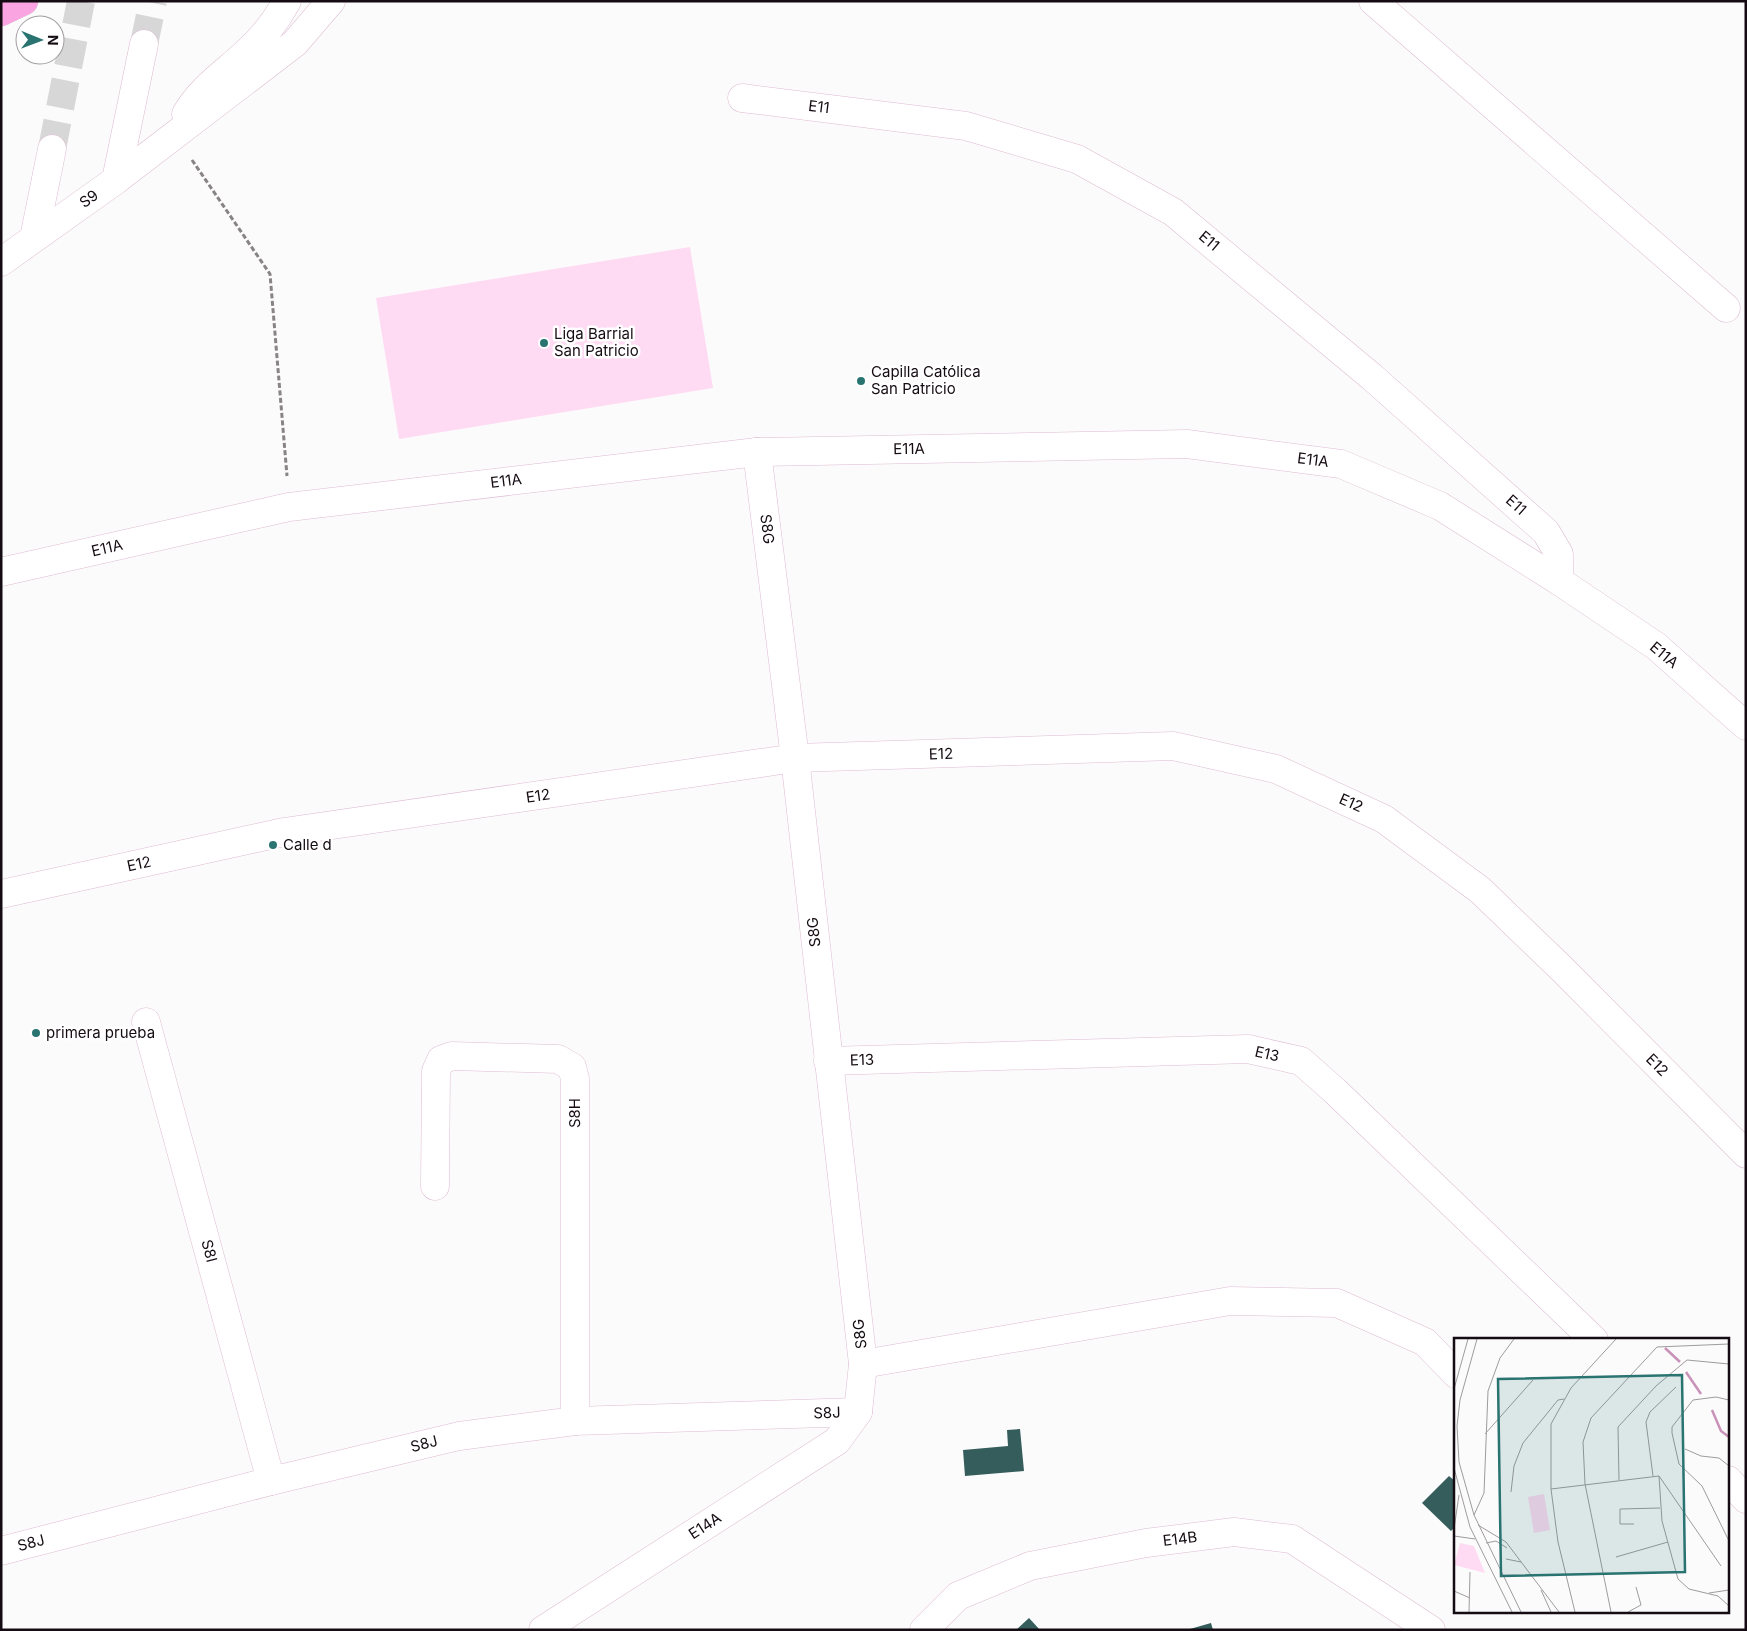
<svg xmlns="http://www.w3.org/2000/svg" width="1747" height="1631" font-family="Inter,sans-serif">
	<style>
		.green { fill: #ffdbf3 }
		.building { fill: #345d5c }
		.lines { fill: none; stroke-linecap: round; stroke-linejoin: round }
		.minor-tunnel { stroke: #d8d7d8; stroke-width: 28; stroke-dasharray: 28 14; stroke-linecap: butt }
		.minor-casing { stroke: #ddbcd2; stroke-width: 29 }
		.trunk-casing { stroke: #dad8d9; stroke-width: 29 }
		.path { stroke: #888386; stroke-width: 3; stroke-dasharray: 5 2.5; stroke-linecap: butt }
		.minor { stroke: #fff; stroke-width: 28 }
		.trunk { stroke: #faa4e2; stroke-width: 28 }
		.poi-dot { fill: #297371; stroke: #fff; stroke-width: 2 }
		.labels { text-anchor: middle; stroke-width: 5; stroke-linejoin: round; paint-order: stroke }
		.street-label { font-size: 15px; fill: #150b12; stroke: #fff }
		.poi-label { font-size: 15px; fill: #150b12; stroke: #fff; text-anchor: start }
		.inset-river { fill: none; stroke: #c992b8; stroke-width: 2.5 }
		.inset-road { fill: none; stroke: #9f9b9e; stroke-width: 1 }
		.view { fill: #297371; fill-opacity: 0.15; stroke: #297371; stroke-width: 2.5 }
		.inset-edge { fill: none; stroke: #150b12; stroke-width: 2.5 }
	</style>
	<rect width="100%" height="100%" fill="#fbfbfb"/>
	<polygon class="green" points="690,247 713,388 399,439 376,298"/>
	<g class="building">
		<polygon points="1020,1429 1024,1471 965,1476 963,1450 1008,1446 1007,1430"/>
		<polygon points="1449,1476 1456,1482 1456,1526 1451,1531 1422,1503"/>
		<polygon points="1029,1618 1040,1630 1016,1630"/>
		<polygon points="1211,1623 1213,1630 1191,1630 1190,1629"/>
	</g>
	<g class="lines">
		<g class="minor-tunnel">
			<polyline points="144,44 153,1"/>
			<polyline points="52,149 81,1"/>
		</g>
		<g class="minor-casing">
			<g id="minor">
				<polyline points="1373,1 1726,308"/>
				<polyline points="742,98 966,126 1077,159 1173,212 1372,377 1546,532 1559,554 1559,581"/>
				<path d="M186,114C201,88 225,73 246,53C263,38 276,21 287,1"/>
				<polyline points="116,180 144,44"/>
				<polyline points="34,238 52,149"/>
				<polyline points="1,262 116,180 295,43 331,1"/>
				<polyline points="1,572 289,507 757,452 1187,444 1341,464 1440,506 1559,581 1656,646 1746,726"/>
				<polyline points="1,894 284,832 795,758 1173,746 1276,769 1384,819 1480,890 1562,969 1746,1154"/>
				<polyline points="146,1022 271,1481"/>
				<polyline points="828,1061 1248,1049 1301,1061 1335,1091 1594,1340"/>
				<polyline points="435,1186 436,1071 441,1060 452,1056 558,1059 572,1067 575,1079 575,1421"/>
				<polyline points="863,1364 1230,1301 1337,1303 1425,1342 1456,1374"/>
				<polyline points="1728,1480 1746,1499"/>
				<polyline points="1,1551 271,1481 459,1436 575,1421 858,1412"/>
				<polyline points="543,1630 837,1441 858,1412 863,1364 795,758 757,452"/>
				<polyline points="924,1630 958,1596 1030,1566 1146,1543 1234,1532 1292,1539 1431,1630"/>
			</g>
		</g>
		<g class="trunk-casing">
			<polyline id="trunk" points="1,12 24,1"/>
		</g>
		<polyline class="path" points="192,160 270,274 287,476"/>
		<use href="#minor" class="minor"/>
		<use href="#trunk" class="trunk"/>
	</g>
	<g class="poi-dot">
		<circle cx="544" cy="343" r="5"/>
		<circle cx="861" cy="381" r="5"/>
		<circle cx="273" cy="845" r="5"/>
		<circle cx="36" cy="1033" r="5"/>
	</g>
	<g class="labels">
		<g class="street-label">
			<text transform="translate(819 107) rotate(7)" y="5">E11</text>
			<text transform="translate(89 199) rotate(-36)" y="5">S9</text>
			<text transform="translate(1209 241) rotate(40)" y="5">E11</text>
			<text transform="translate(909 449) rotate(-1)" y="5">E11A</text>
			<text transform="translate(1313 460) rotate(7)" y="5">E11A</text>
			<text transform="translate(506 481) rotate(-7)" y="5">E11A</text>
			<text transform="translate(1516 505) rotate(42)" y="5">E11</text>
			<text transform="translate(767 529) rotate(83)" y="5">S8G</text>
			<text transform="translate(107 548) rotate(-13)" y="5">E11A</text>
			<text transform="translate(1664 655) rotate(40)" y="5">E11A</text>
			<text transform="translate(941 754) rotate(-2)" y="5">E12</text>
			<text transform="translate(538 796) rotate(-8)" y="5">E12</text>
			<text transform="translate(1351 803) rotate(24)" y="5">E12</text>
			<text transform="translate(139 864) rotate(-12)" y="5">E12</text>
			<text transform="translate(814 932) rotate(-96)" y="5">S8G</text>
			<text transform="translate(1267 1054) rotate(13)" y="5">E13</text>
			<text transform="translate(862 1060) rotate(-2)" y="5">E13</text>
			<text transform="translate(1657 1065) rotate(45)" y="5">E12</text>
			<text transform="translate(575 1113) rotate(-90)" y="5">S8H</text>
			<text transform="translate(209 1251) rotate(75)" y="5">S8I</text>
			<text transform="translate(860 1334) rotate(-97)" y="5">S8G</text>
			<text transform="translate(827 1413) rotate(-2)" y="5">S8J</text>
			<text transform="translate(424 1444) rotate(-14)" y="5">S8J</text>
			<text transform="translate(705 1526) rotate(-33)" y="5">E14A</text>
			<text transform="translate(1180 1539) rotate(-7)" y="5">E14B</text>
			<text transform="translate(31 1543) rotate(-14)" y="5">S8J</text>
		</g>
		<g class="poi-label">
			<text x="554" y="339">Liga Barrial<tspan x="554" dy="17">San Patricio</tspan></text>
			<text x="871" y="377">Capilla Católica<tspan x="871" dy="17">San Patricio</tspan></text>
			<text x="283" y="850">Calle d</text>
			<text x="46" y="1038">primera prueba</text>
		</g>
	</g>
	<g transform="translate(1454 1338)">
		<rect width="275" height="275" fill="#fbfbfb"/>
		<path d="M90,156L96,192L80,195L74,159ZM6,205L20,208L31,235L0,227Z" fill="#ffdbf3"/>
		<path class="inset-river" d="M211,10L226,24M232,34L247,56M258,72L267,93L275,99"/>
		<path class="inset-road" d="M23,1L6,62L3,88L5,124L20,177L67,274M0,51L14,1M275,62L262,59L239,62L218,89V95L225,126L248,148L275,203M31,96L79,42M231,111L247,118L265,120L275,128M0,130L16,189L58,274M199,138L192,84L196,74L222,49M205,138L208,183L224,241L235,251L264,258L275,268M205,138L267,228M165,142L164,89L202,48L233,22L275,26M97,151L205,138M57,154L60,128L69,105L104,62L110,61M20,177L30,155L34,53L46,20L60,1M180,186H166V171L206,170M24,187L52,204L105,274M0,191L5,157M0,198L21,201M32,205L42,203L53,210M162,219L214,204M52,221L67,224M87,252L97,274M0,253L16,260M255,255L275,252M15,274L16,234M121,274L104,204L97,151V86L117,50L162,1M157,274L131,146L129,104L137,80L203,9L275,6M174,274L187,267L182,249"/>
		<path class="view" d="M228,37L231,234L47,238L44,41Z"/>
		<rect width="275" height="275" class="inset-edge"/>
	</g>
	<rect width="1747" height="1631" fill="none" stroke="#150b12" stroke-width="5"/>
	<g transform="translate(40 40) rotate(91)"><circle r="24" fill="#ffffff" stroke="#a19da0"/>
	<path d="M0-4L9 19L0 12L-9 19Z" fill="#297371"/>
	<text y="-8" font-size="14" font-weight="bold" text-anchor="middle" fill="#150b12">N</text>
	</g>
</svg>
